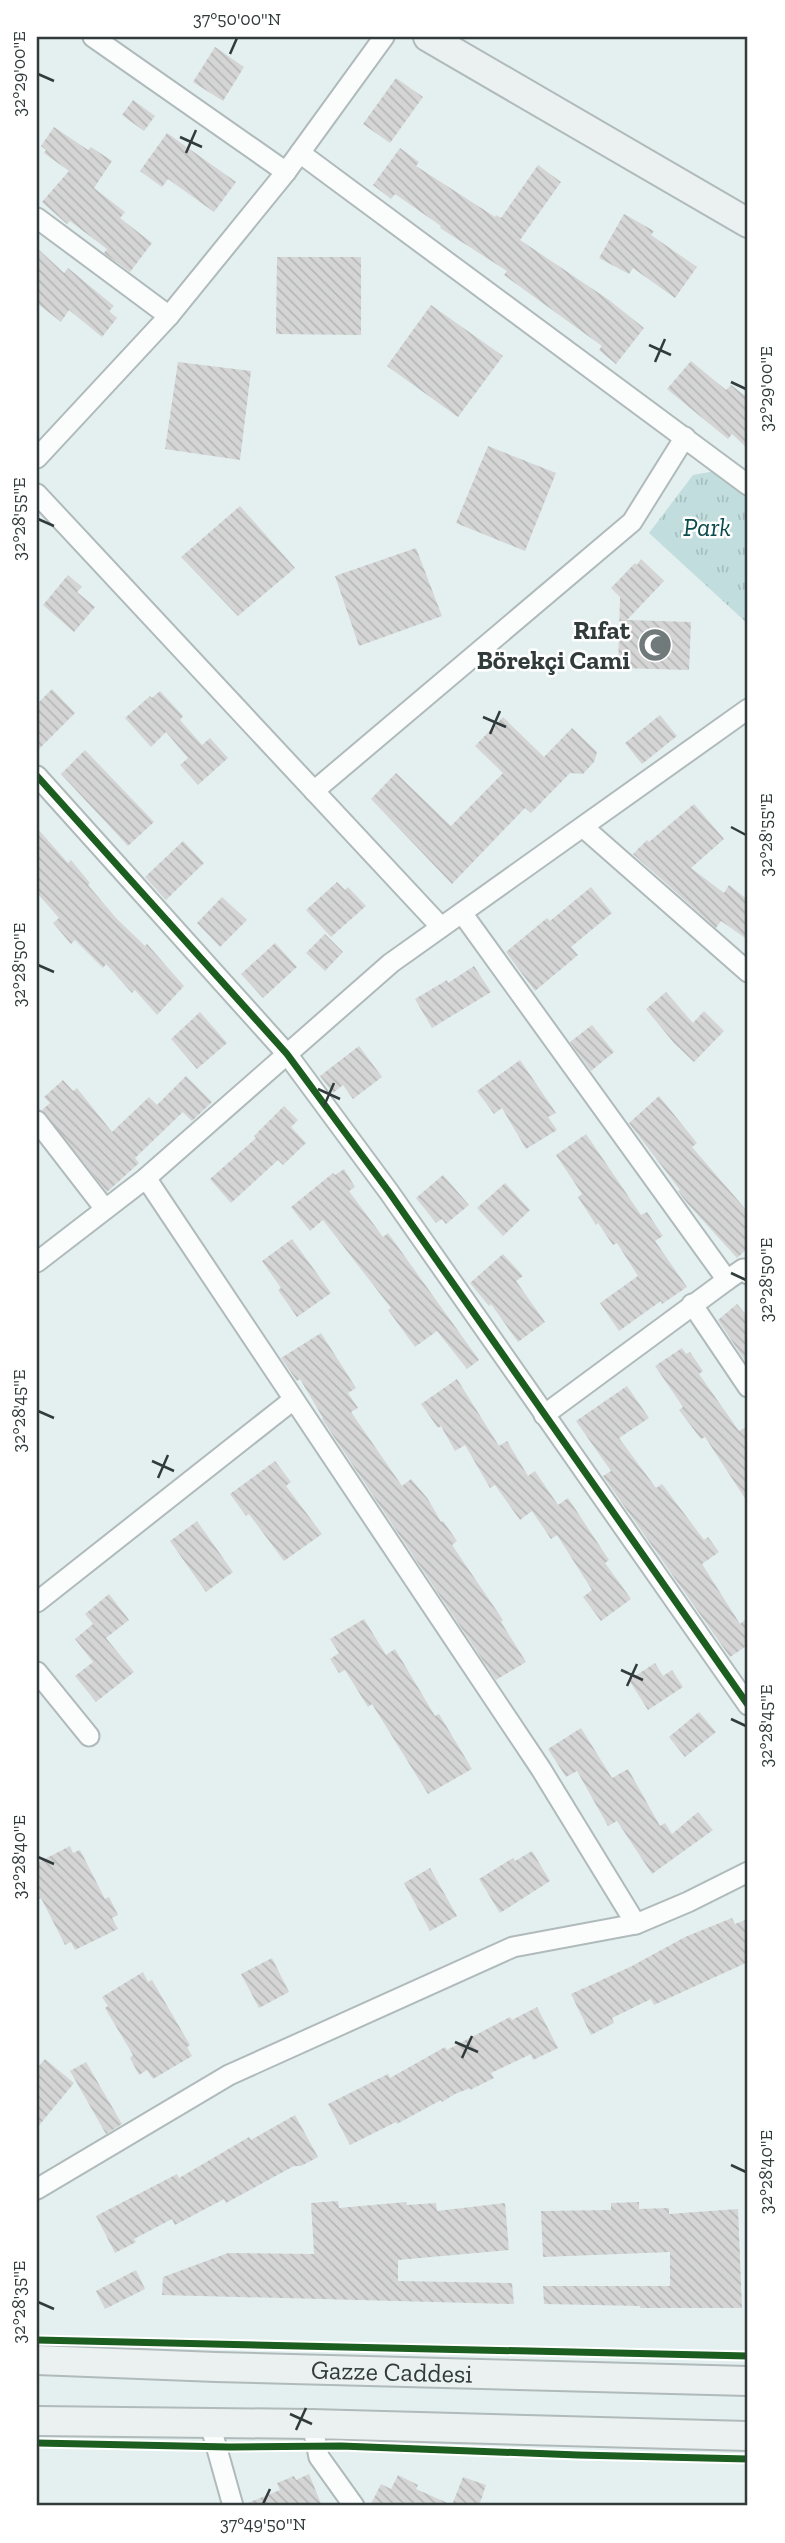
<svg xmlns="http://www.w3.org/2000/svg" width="785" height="2543" font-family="'Zilla Slab',serif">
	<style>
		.grass { fill: url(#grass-tufts) }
		.building { fill: url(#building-back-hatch) }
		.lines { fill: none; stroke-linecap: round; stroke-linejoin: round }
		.street-casing { stroke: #b0baba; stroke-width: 23 }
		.secondary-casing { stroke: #b0baba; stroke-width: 32 }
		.street { stroke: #fbfdfd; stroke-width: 19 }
		.secondary { stroke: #ebf0f0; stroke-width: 28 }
		.cycleway-casing { stroke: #fff; stroke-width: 11 }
		.cycleway { stroke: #1b5e20; stroke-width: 7 }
		.ticks { fill: none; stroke: #323b3b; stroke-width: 2.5 }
		.labels { text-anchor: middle; stroke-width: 5; stroke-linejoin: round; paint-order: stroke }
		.park-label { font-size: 26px; font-style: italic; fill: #0c4b4b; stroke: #fff }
		.poi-label { font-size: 26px; font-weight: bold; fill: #323b3b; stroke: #fff; text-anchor: end }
		.street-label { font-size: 26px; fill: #323b3b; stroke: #fff }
		.neatline { fill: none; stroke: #323b3b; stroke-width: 2.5 }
		.ticks-label { font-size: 18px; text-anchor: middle; fill: #323b3b }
	</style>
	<defs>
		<pattern id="grass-tufts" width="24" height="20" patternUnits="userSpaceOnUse" patternTransform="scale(1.75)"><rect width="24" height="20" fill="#c1dddd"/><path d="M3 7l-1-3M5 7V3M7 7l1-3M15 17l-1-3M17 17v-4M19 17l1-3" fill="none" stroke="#a6bfbf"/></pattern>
		<pattern id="building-back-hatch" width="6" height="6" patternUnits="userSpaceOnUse" patternTransform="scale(1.75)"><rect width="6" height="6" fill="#d4d5d4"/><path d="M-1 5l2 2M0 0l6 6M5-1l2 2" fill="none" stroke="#b6b8b7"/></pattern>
	</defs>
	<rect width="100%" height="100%" fill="#e4f0f0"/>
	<polygon class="grass" points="715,471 748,496 748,624 649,533 693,475"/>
	<g class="building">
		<polygon points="215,47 244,67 223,101 193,82"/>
		<polygon points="396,78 423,97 390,143 363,124"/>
		<polygon points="133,100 155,116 144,131 122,115"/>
		<polygon points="54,127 88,150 91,147 112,161 94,188 125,212 120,218 152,243 130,272 104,253 107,249 70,221 67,224 42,202 69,171 44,153 46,150 41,146"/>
		<polygon points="167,133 236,182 214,212 168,179 162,187 140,171"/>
		<polygon points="400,148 419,162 416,166 495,217 496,215 501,218 538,165 561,182 520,240 609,300 644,328 616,364 599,350 602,346 504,275 507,271 440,228 441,226 395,194 391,199 373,185"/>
		<polygon points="624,214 654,231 651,235 697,267 675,298 633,268 629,274 599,258"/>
		<polygon points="37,248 64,273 68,268 114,306 109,311 117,318 102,337 69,310 61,322 37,303"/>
		<polygon points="277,257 361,257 361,335 276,334"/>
		<polygon points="431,305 503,356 458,417 387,366"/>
		<polygon points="691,361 726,390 731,385 748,398 748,449 732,434 728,439 667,389"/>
		<polygon points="178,362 251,371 240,460 165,449"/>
		<polygon points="488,446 556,473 525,551 456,523"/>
		<polygon points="240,506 295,568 238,616 181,557"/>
		<polygon points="416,548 442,616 359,646 335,576"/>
		<polygon points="641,559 664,581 627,620 691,622 689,670 618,668 620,597 611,588 635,563 637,565"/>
		<polygon points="68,575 82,587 77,592 95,607 74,632 43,605"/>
		<polygon points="52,689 75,713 37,751 37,704"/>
		<polygon points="160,691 183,716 180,720 202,745 210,738 228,758 198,785 180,765 188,758 166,732 151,747 125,718 150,696 152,698"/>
		<polygon points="660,715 677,736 642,764 625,743"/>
		<polygon points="503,717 544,757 572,728 597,752 594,762 583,774 570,773 531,813 525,808 452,884 371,799 396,773 451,826 503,773 475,746"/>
		<polygon points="85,750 154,822 128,846 61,774"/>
		<polygon points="694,804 724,839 691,868 724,893 729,885 748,900 748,940 721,921 716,928 633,854 647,840 649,842"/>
		<polygon points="37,828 68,863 71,860 90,883 88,885 117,919 145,946 147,944 184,986 157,1015 135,990 132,993 106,964 103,968 75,940 71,944 53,923 59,918 37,893"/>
		<polygon points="183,841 204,863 166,900 145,877"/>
		<polygon points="337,882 345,890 348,887 366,906 331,937 306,910"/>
		<polygon points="591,887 612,913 571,947 578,955 535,991 506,952 547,918 550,921"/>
		<polygon points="222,897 247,920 220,947 197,923"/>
		<polygon points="325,934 343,952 325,971 306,953"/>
		<polygon points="275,943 297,967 263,998 241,974"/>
		<polygon points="474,966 491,992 432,1028 415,999 447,980 448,983"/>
		<polygon points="666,992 693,1023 704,1011 724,1031 694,1062 674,1043 646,1009"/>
		<polygon points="200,1012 227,1043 197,1069 171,1039"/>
		<polygon points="592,1025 614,1052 591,1071 570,1042"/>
		<polygon points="359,1046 382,1077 353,1099 343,1085 333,1093 320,1076"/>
		<polygon points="520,1060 556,1113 548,1117 557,1130 526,1149 502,1108 494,1114 477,1091"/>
		<polygon points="186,1076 212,1102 192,1121 183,1112 135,1158 139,1163 107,1192 42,1110 50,1103 44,1097 63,1080 73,1091 77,1088 112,1132 149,1097 157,1105"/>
		<polygon points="659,1096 697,1143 692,1147 748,1212 748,1248 737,1258 687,1203 678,1191 680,1190 629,1123"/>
		<polygon points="284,1106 298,1120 291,1127 306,1143 283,1165 278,1160 231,1203 210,1179 256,1138 254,1136"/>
		<polygon points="586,1134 641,1215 647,1212 663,1236 655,1241 687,1287 662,1304 661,1301 619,1331 600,1303 638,1276 617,1243 613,1245 598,1223 596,1225 578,1197 582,1194 556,1155"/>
		<polygon points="344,1169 355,1187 349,1191 383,1237 388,1233 479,1360 467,1369 437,1331 415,1347 388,1310 391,1308 323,1220 310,1231 291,1207 333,1173 335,1175"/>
		<polygon points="443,1175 469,1205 446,1224 442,1219 436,1223 416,1198"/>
		<polygon points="505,1183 530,1210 503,1236 477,1208"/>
		<polygon points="292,1239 331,1293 297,1317 278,1290 281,1288 262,1261"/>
		<polygon points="503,1254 523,1276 516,1281 545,1322 518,1342 491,1304 489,1306 470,1283"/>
		<polygon points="737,1304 748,1317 748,1365 718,1320"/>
		<polygon points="321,1333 356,1388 348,1393 358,1408 351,1412 402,1486 411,1479 428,1499 441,1522 443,1521 457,1541 452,1545 503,1620 501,1622 526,1662 496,1680 322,1419 323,1418 300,1379 297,1381 281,1358"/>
		<polygon points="682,1348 686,1354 690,1352 703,1371 699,1374 739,1431 748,1426 748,1503 705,1437 701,1439 679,1410 683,1407 655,1366"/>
		<polygon points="457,1379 499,1446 507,1441 528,1476 535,1471 558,1505 568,1498 609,1560 605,1563 631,1599 601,1621 583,1597 592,1590 557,1535 551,1539 532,1511 520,1520 495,1485 490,1488 465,1445 455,1451 441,1426 438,1428 421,1404"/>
		<polygon points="627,1386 649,1418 619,1438 656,1488 662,1484 704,1540 708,1537 719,1552 702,1564 740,1624 748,1617 748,1645 730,1657 603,1476 611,1471 576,1421"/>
		<polygon points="275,1461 291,1482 286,1486 322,1534 284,1561 249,1514 246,1516 230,1494"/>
		<polygon points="197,1521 233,1572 206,1592 170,1541"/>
		<polygon points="109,1594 129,1620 106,1638 134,1672 96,1702 75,1676 93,1662 75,1639 93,1624 85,1614"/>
		<polygon points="364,1619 386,1655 395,1649 435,1716 439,1714 472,1769 428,1794 372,1704 368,1707 345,1670 339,1673 330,1659 339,1653 330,1639"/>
		<polygon points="655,1663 663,1676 672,1670 683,1687 648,1710 629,1680"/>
		<polygon points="699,1712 716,1732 685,1757 669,1737"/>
		<polygon points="581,1728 612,1778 628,1769 660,1826 665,1823 672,1834 698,1812 713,1830 652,1874 617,1821 608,1826 577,1771 566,1777 548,1749"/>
		<polygon points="70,1846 73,1853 80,1850 105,1899 109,1897 118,1915 112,1918 118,1929 75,1950 71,1942 65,1945 41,1898 37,1900 37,1863"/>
		<polygon points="532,1851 550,1881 500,1913 479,1879 513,1858 515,1861"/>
		<polygon points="430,1868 457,1916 430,1931 404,1883"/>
		<polygon points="732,1918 735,1924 748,1919 748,1962 654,2005 651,1999 612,2018 614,2023 591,2035 571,1994 632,1966 685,1937"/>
		<polygon points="272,1958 289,1992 259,2008 241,1974"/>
		<polygon points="143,1972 148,1982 152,1980 190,2045 187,2047 192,2056 153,2079 147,2070 139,2075 130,2058 133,2055 105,2008 108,2006 102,1997"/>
		<polygon points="537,2007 558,2048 533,2060 531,2054 491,2073 494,2078 470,2090 470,2088 455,2094 442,2102 441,2100 397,2124 396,2122 350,2145 328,2104 388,2074 390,2078 445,2047 447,2050 510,2017 512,2020"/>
		<polygon points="45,2059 74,2083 37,2128 37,2068"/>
		<polygon points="86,2062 122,2124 106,2134 70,2071"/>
		<polygon points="295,2115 318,2157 301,2166 294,2166 226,2203 224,2199 175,2225 172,2219 134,2239 136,2242 115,2253 96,2216 177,2174 179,2178 249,2137 251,2140"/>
		<polygon points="338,2201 339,2208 406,2202 407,2205 436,2203 437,2211 505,2203 509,2250 398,2260 398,2281 512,2283 514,2304 162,2295 163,2277 228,2253 314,2254 311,2203"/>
		<polygon points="639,2202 639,2209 669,2208 669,2214 738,2209 742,2308 640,2308 640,2306 544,2304 543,2286 670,2286 670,2252 543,2257 541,2211 611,2210 611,2203"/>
		<polygon points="136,2270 145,2289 105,2309 96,2291"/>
		<polygon points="309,2474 322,2506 245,2506 245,2504 280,2490 277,2483 294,2476 296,2480"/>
		<polygon points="398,2475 418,2485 416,2489 452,2505 463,2477 486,2485 479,2506 370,2506 381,2484 391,2489"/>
	</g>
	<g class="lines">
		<g class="street-casing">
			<g id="street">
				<polyline points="93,37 286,172"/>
				<polyline points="300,153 748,485"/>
				<polyline points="37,218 169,316"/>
				<polyline points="37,458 169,316 286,172 384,37"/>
				<polyline points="37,494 441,927"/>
				<polyline points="37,776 287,1054 389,1192 748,1705"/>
				<polyline points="314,791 632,522 685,437"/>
				<polyline points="583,827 748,972"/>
				<polyline points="462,913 727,1280"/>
				<polyline points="37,1121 105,1209"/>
				<polyline points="146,1178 541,1769 636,1924"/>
				<polyline points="37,1262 146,1178 391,963 748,709"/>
				<polyline points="692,1304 748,1387"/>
				<polyline points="544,1415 727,1280 743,1269 748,1274"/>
				<polyline points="37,1602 293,1400"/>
				<polyline points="37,1672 89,1736"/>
				<polyline points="37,2189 229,2075 513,1947 636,1924 688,1902 748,1872"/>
				<polyline points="210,2424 233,2506"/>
				<polyline points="312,2424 319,2457 354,2506"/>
			</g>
		</g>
		<g class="secondary-casing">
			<g id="secondary">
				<polyline points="428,37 748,223"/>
				<path id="s1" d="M37,2360L216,2367L748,2381"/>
				<polyline points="37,2421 312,2424 748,2436"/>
			</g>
		</g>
		<use href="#street" class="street"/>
		<use href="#secondary" class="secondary"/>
		<g class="cycleway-casing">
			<g id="cycleway">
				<polyline points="37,776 287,1054 389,1192 748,1705"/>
				<polyline points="37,2340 748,2356"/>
				<polyline points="37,2443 230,2447 341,2446 578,2455 748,2459"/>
			</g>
		</g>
		<use href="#cycleway" class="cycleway"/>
	</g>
	<path class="ticks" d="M230,54L237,38M38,74L54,81M180,137L202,147M186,153L196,130M649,345L671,355M655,362L665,339M731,382L746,389M38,519L54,526M483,717L506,727M490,734L500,711M731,827L746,835M38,965L54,972M318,1089L340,1099M324,1106L334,1083M731,1273L746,1280M38,1411L54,1418M152,1461L174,1471M158,1478L168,1455M621,1670L643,1680M627,1686L637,1664M731,1719L746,1726M38,1857L54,1864M455,2042L478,2052M462,2058L472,2036M731,2165L746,2172M38,2302L54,2309M290,2414L312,2424M296,2430L306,2408M263,2504L270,2489"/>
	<defs>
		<g id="mosque-disc" transform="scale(1.75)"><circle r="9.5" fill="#707a7a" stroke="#fff"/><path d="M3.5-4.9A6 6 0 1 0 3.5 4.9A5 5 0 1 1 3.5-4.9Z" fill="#fff"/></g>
	</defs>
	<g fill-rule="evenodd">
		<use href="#mosque-disc" x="655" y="645"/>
	</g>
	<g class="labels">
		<g class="park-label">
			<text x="707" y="536">Park</text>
		</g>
		<g class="poi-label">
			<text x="630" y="639">Rıfat<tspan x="630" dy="30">Börekçi Cami</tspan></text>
		</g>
		<g class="street-label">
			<text dy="9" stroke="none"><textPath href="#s1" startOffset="355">Gazze Caddesi</textPath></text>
		</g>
	</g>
	<rect width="785" height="2543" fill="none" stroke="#ffffff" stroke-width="77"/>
	<rect x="38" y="38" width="708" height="2466" class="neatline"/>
	<g class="ticks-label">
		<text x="237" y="25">37°50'00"N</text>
		<text transform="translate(19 74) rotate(-90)" y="6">32°29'00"E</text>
		<text transform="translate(766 389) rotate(-90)" y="6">32°29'00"E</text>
		<text transform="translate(19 519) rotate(-90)" y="6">32°28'55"E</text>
		<text transform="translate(766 835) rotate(-90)" y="6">32°28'55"E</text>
		<text transform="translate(19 965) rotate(-90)" y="6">32°28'50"E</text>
		<text transform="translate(766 1280) rotate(-90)" y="6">32°28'50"E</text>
		<text transform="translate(19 1411) rotate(-90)" y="6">32°28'45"E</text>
		<text transform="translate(766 1726) rotate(-90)" y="6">32°28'45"E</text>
		<text transform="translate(19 1857) rotate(-90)" y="6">32°28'40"E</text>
		<text transform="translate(766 2172) rotate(-90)" y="6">32°28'40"E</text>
		<text transform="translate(19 2302) rotate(-90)" y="6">32°28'35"E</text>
		<text x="263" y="2530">37°49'50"N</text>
	</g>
</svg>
